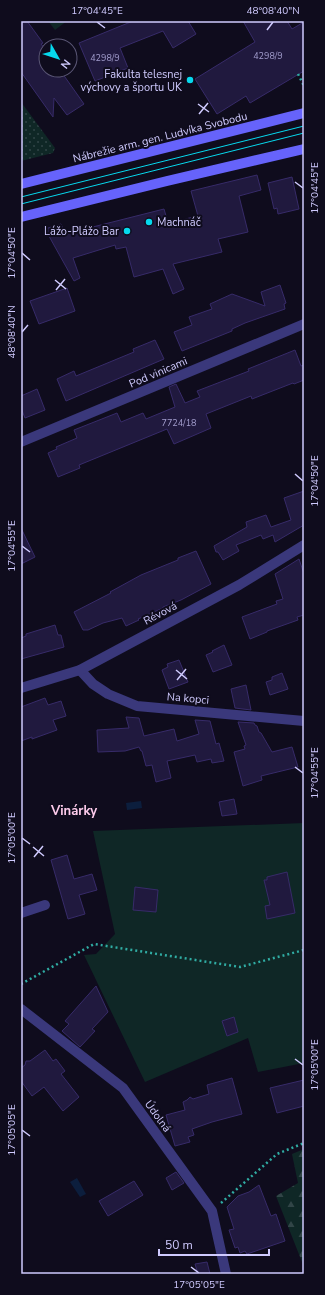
<svg xmlns="http://www.w3.org/2000/svg" width="325" height="1295" font-family="'Nunito Sans',sans-serif">
	<style>
		.grass { fill: url(#grass-dots) }
		.forest { fill: url(#forest-firs) }
		.garden { fill: #0f2726 }
		.water { fill: #0c1e3d }
		.building { fill: #20193e; stroke: #372b69 }
		.lines { fill: none; stroke-linecap: round; stroke-linejoin: round }
		.path { stroke: #30aca3; stroke-width: 2.5; stroke-dasharray: 2 3; stroke-linecap: butt }
		.minor { stroke: #3a387b; stroke-width: 10 }
		.secondary { stroke: #6663fb; stroke-width: 10 }
		.tram { stroke: #06d9ee; stroke-width: 1 }
		.ticks { fill: none; stroke: #cfcafe; stroke-width: 1.5 }
		.poi-dot { fill: #06d9ee; stroke: #0f0c1d; stroke-width: 1.5 }
		.labels { text-anchor: middle; stroke-width: 4; stroke-linejoin: round; paint-order: stroke }
		.number-label { font-size: 9px; fill: #a39ece }
		.poi-label { font-size: 11px; fill: #cfcafe; stroke: #0f0c1d; text-anchor: end }
		.street-label { font-size: 11px; fill: #cfcafe; stroke: #0f0c1d }
		.quarter-label { font-size: 13px; font-weight: bold; fill: #feccec; stroke: #0f0c1d }
		.neatline { fill: none; stroke: #cfcafe; stroke-width: 1.5 }
		.ticks-label { font-size: 10px; text-anchor: middle; fill: #cfcafe }
	</style>
	<defs>
		<pattern id="grass-dots" width="8" height="8" patternUnits="userSpaceOnUse"><rect width="8" height="8" fill="#0f2726"/><path d="M2 2h.1M6 6h.1" fill="none" stroke="#314547" stroke-width="1.8" stroke-linecap="round"/></pattern>
		<pattern id="forest-firs" width="22" height="20" patternUnits="userSpaceOnUse"><rect width="22" height="20" fill="#0f2726"/><path d="M5 1l3.5 6h-7zM16 11l3.5 6h-7z" fill="#314547"/></pattern>
	</defs>
	<rect width="100%" height="100%" fill="#0f0c1d"/>
	<polygon class="grass" points="21,102 55,148 53,153 21,161"/>
	<polygon class="forest" points="304,1149 304,1267 276,1196 298,1183 292,1154"/>
	<g class="garden">
		<polygon points="48,21 67,21 55,30"/>
		<polygon points="304,823 304,1063 258,1072 248,1038 145,1082 84,955 96,954 115,934 93,831"/>
	</g>
	<g class="water">
		<polygon points="141,801 142,808 127,810 126,803"/>
		<polygon points="77,1178 86,1194 80,1197 70,1182"/>
	</g>
	<g class="building">
		<polygon points="21,21 27,21 43,43 41,44 46,50 46,70 60,70 84,104 67,115 54,98 53,117 21,72"/>
		<polygon points="133,21 188,21 196,34 173,48 163,31 120,48 128,68 95,81 79,43"/>
		<polygon points="243,21 287,21 292,29 304,22 304,71 250,103 246,96 217,114 195,79 255,42"/>
		<polygon points="257,175 261,190 239,196 248,232 218,239 222,252 173,264 184,289 173,294 163,269 134,277 126,247 116,249 115,245 73,258 80,278 74,281 45,229 61,224 65,234 164,209 168,223 198,216 191,191"/>
		<polygon points="292,177 299,209 278,214 277,208 274,209 268,183"/>
		<polygon points="280,285 286,303 284,304 285,309 245,323 232,329 232,331 182,351 174,332 192,325 189,317 212,309 210,304 232,294 265,306 261,292"/>
		<polygon points="67,288 75,311 39,324 30,301"/>
		<polygon points="155,340 164,359 66,401 57,379 74,371 76,376 134,352 133,349"/>
		<polygon points="295,350 301,366 304,365 304,380 294,384 293,383 252,399 251,396 206,414 211,428 174,444 167,429 79,465 80,468 58,477 48,453 57,449 56,447 77,438 74,430 117,413 121,422 143,413 146,419 175,407 169,387 176,384 185,403 200,397 197,391 249,371 248,369"/>
		<polygon points="37,389 45,410 25,418 21,408 21,396"/>
		<polygon points="304,491 304,525 275,542 273,535 263,539 261,535 236,545 239,551 223,560 218,552 216,552 214,546 247,527 246,522 266,515 271,527 291,520 284,498"/>
		<polygon points="21,528 35,557 21,564"/>
		<polygon points="196,551 211,584 181,600 163,607 163,608 138,619 139,620 126,626 122,618 103,623 88,630 83,630 74,612 111,593 110,592 141,575 178,560 178,558"/>
		<polygon points="299,559 304,574 304,615 297,617 298,620 267,631 267,632 250,639 242,617 277,604 276,601 283,599 275,574"/>
		<polygon points="55,625 58,635 61,635 64,647 21,659 21,638 26,636 26,634"/>
		<polygon points="224,645 232,665 213,672 206,655 213,652 212,651"/>
		<polygon points="179,660 188,682 169,689 162,670 168,667 167,664"/>
		<polygon points="282,673 288,689 270,695 266,682 272,680 272,677"/>
		<polygon points="246,685 251,710 235,708 231,689"/>
		<polygon points="45,698 48,705 61,701 66,716 53,720 57,730 32,739 32,737 21,741 21,707"/>
		<polygon points="126,717 139,718 144,736 174,729 177,741 199,734 195,720 210,721 216,744 219,743 224,761 212,763 211,759 197,762 195,755 167,761 171,778 156,782 152,765 146,766 142,751 141,751 139,747 125,751 98,752 97,730 129,728"/>
		<polygon points="238,722 254,723 255,725 257,726 259,732 261,733 272,752 292,747 298,767 261,776 262,780 243,786 234,752 245,749 244,746 246,745"/>
		<polygon points="234,799 237,814 222,816 219,802"/>
		<polygon points="67,855 74,879 92,874 97,890 79,895 85,914 68,919 51,860"/>
		<polygon points="287,872 295,913 267,919 265,906 270,905 264,880 267,880 267,877"/>
		<polygon points="135,887 158,890 156,912 133,910"/>
		<polygon points="96,986 108,1012 92,1029 95,1031 80,1047 62,1031 69,1024 65,1021"/>
		<polygon points="234,1017 238,1032 227,1036 222,1021"/>
		<polygon points="45,1050 53,1061 56,1059 65,1071 61,1074 79,1097 63,1111 44,1087 32,1096 21,1081 21,1068 25,1065 26,1061 30,1061"/>
		<polygon points="232,1078 242,1114 212,1122 192,1129 194,1135 188,1137 190,1142 175,1146 166,1115 185,1110 183,1102 187,1100 190,1097 193,1099 209,1094 207,1085"/>
		<polygon points="304,1080 304,1106 277,1113 270,1088"/>
		<polygon points="176,1172 184,1183 172,1190 166,1178"/>
		<polygon points="134,1181 143,1195 108,1216 99,1201"/>
		<polygon points="259,1185 271,1216 276,1214 285,1241 247,1254 245,1251 240,1253 238,1247 235,1248 229,1230 234,1229 227,1207 238,1196 249,1192"/>
		<polygon points="207,1262 210,1274 198,1274 195,1264"/>
	</g>
	<g class="lines">
		<g class="path">
			<polyline points="298,74 304,86"/>
			<polyline points="21,984 94,944 240,967 304,950"/>
			<polyline points="221,1203 277,1154 304,1143"/>
		</g>
		<g class="minor">
			<polyline points="21,442 304,324"/>
			<polyline points="80,670 93,684 108,694 137,706 304,721"/>
			<polyline points="21,688 80,670 239,585 304,545"/>
			<polyline points="21,913 45,905"/>
			<polyline points="21,1009 123,1088 212,1211 226,1274"/>
		</g>
		<g class="secondary">
			<polyline points="21,184 304,113"/>
			<polyline points="21,217 167,181 304,149"/>
		</g>
		<g class="tram">
			<polyline points="21,197 304,126"/>
			<polyline points="21,204 304,133"/>
		</g>
	</g>
	<path class="ticks" d="M97,22L105,28M267,30L273,22M198,104L209,112M199,114L208,103M295,182L303,188M22,253L30,260M55,280L66,289M56,290L65,279M22,332L28,325M295,474L303,481M22,546L30,552M176,670L187,679M177,680L186,669M295,767L303,773M22,838L30,844M33,847L44,856M34,857L43,846M295,1059L303,1065M22,1130L30,1136M191,1267L199,1273"/>
	<g class="poi-dot">
		<circle cx="190" cy="80" r="4"/>
		<circle cx="149" cy="222" r="4"/>
		<circle cx="127" cy="231" r="4"/>
	</g>
	<g class="labels">
		<g class="number-label">
			<text x="268" y="59">4298/9</text>
			<text x="105" y="61">4298/9</text>
			<text x="179" y="426">7724/18</text>
		</g>
		<g class="poi-label">
			<text x="182" y="78">Fakulta telesnej<tspan x="182" dy="13">výchovy a športu UK</tspan></text>
			<text x="157" y="226" text-anchor="start">Machnáč</text>
			<text x="119" y="235">Lážo-Plážo Bar</text>
		</g>
		<g class="street-label">
			<text transform="translate(160 137) rotate(-14)" y="4">Nábrežie arm. gen. Ludvíka Svobodu</text>
			<text transform="translate(158 372) rotate(-23)" y="4">Pod vinicami</text>
			<text transform="translate(160 613) rotate(-28)" y="4">Révová</text>
			<text transform="translate(188 698) rotate(5)" y="4">Na kopci</text>
			<text transform="translate(158 1116) rotate(54)" y="4">Údolná</text>
		</g>
		<g class="quarter-label">
			<text x="74" y="815">Vinárky</text>
		</g>
	</g>
	<rect width="325" height="1295" fill="none" stroke="#0f0c1d" stroke-width="44"/>
	<g transform="translate(58 58) rotate(129)"><circle r="19" fill="#0f0c1d" stroke="#5c5877"/>
	<path d="M0-3L7 15L0 10L-7 15Z" fill="#06d9ee"/>
	<text y="-6" font-size="11" font-weight="bold" text-anchor="middle" fill="#cfcafe">N</text>
	</g>
	<path d="M159 1249v6h110v-6" fill="none" stroke="#cfcafe" stroke-width="2"/>
	<text x="165" y="1249" font-size="12" fill="#cfcafe" stroke="#0f0c1d" stroke-width="3" paint-order="stroke">50 m</text>
	<rect x="22" y="22" width="281" height="1251" class="neatline"/>
	<g class="ticks-label">
		<text x="97" y="14">17°04'45"E</text>
		<text x="273" y="14">48°08'40"N</text>
		<text transform="translate(314 188) rotate(-90)" y="4">17°04'45"E</text>
		<text transform="translate(11 253) rotate(-90)" y="4">17°04'50"E</text>
		<text transform="translate(11 332) rotate(-90)" y="4">48°08'40"N</text>
		<text transform="translate(314 481) rotate(-90)" y="4">17°04'50"E</text>
		<text transform="translate(11 546) rotate(-90)" y="4">17°04'55"E</text>
		<text transform="translate(314 773) rotate(-90)" y="4">17°04'55"E</text>
		<text transform="translate(11 838) rotate(-90)" y="4">17°05'00"E</text>
		<text transform="translate(314 1065) rotate(-90)" y="4">17°05'00"E</text>
		<text transform="translate(11 1130) rotate(-90)" y="4">17°05'05"E</text>
		<text x="199" y="1288">17°05'05"E</text>
	</g>
</svg>
